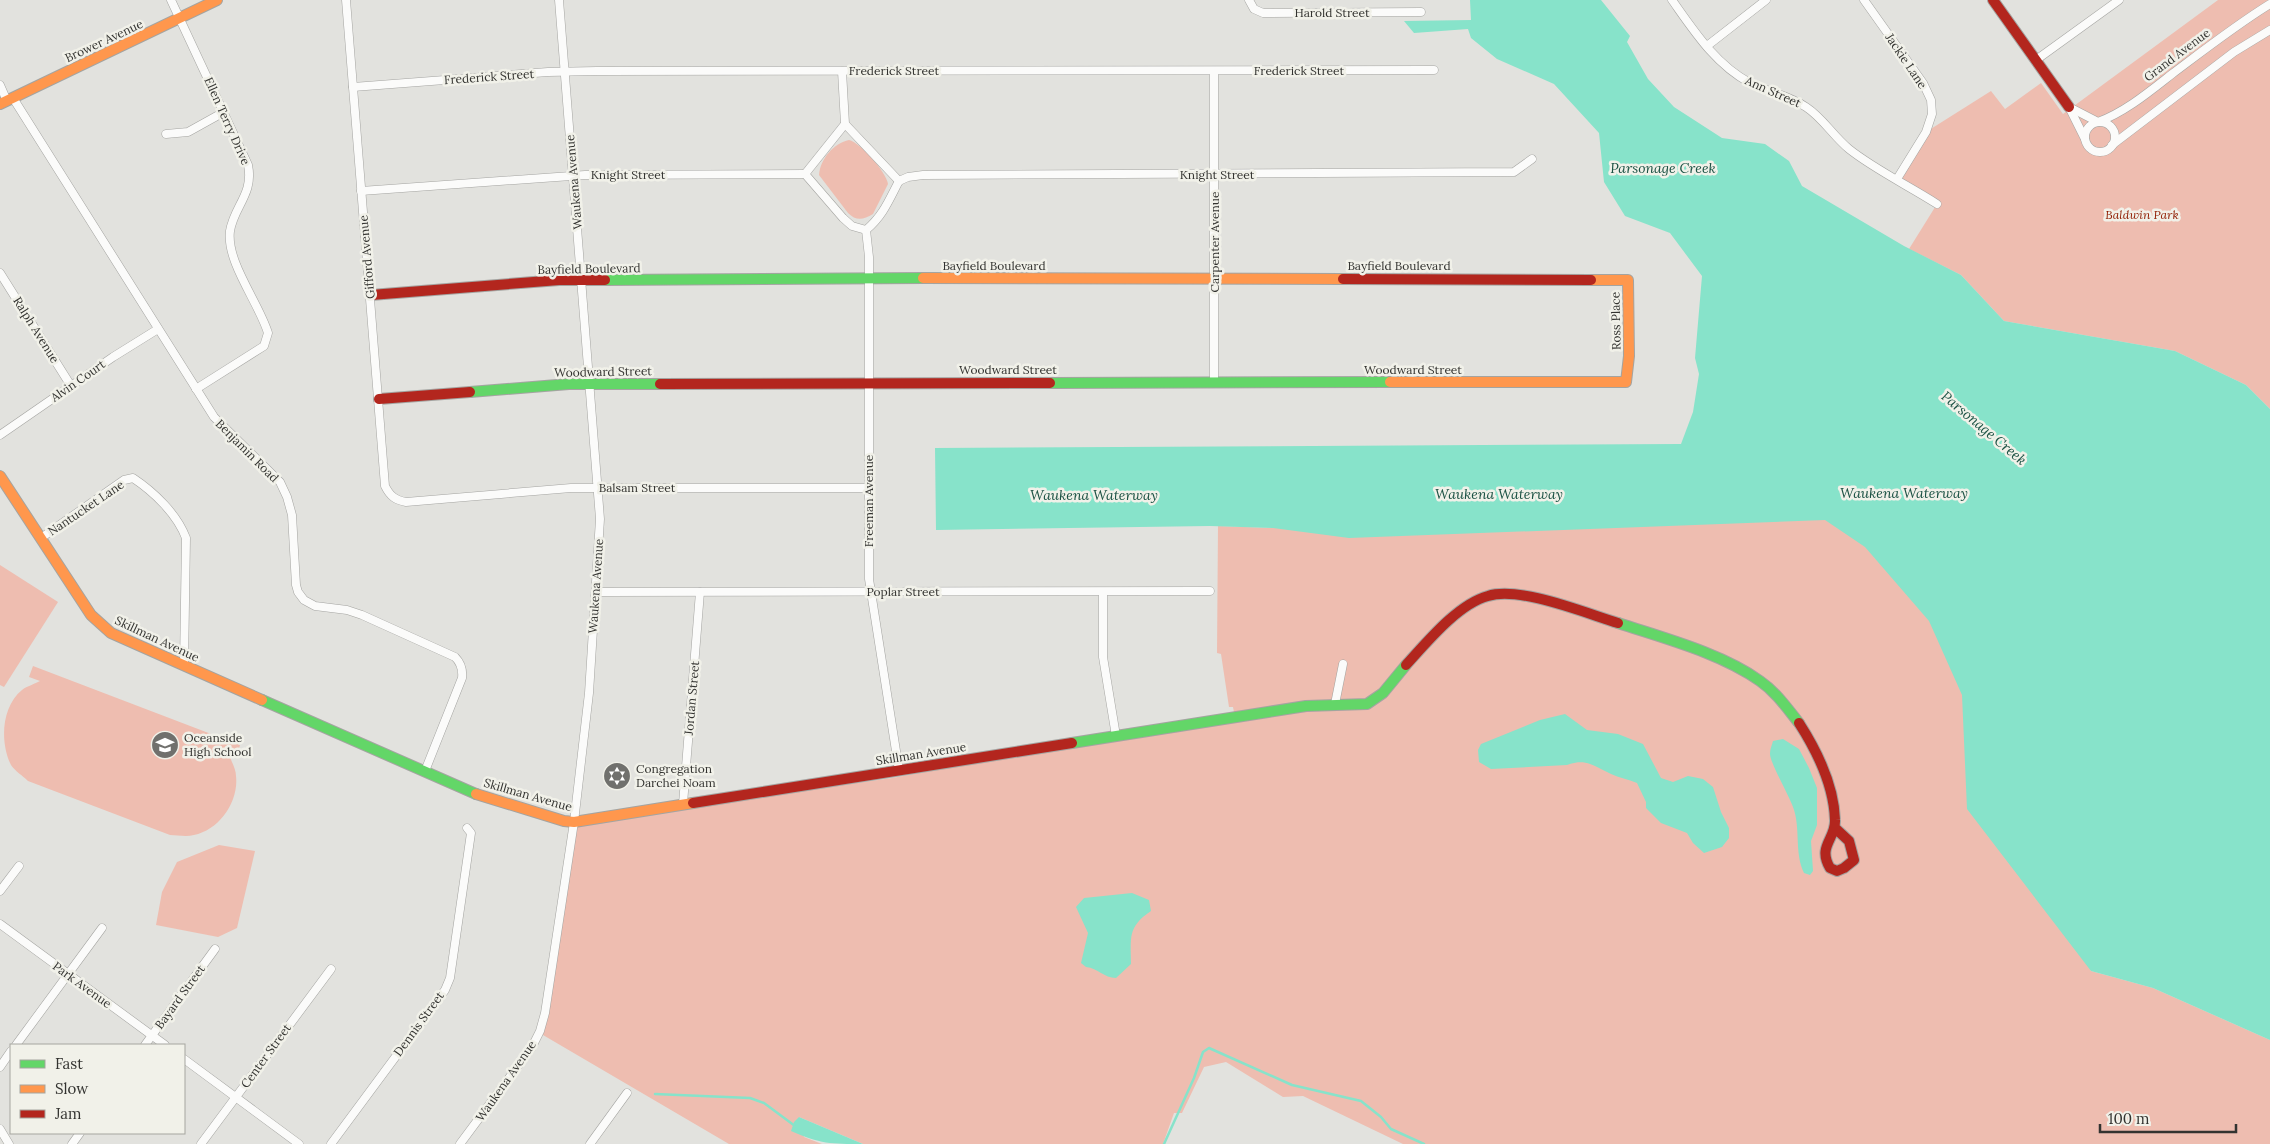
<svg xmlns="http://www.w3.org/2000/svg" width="2270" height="1144" font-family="Lora,serif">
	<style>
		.green { fill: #eebdb0 }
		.water { fill: #87e3ca }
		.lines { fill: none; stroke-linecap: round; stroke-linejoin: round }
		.stream { stroke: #87e3ca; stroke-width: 2.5 }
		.street-casing { stroke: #a4a4a1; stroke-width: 9 }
		.fast-casing { stroke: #a4a4a1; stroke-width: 12 }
		.slow-casing { stroke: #a4a4a1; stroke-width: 12 }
		.jam-casing { stroke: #a4a4a1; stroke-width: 12 }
		.street { stroke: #fbfbfa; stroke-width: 8 }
		.fast { stroke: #63d668; stroke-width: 10 }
		.slow { stroke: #ff974d; stroke-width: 10 }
		.jam { stroke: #b3261e; stroke-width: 10 }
		.labels { text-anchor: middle; stroke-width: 5; stroke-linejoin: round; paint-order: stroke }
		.street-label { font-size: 12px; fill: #333330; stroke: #f1f1e9 }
		.park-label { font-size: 12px; font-style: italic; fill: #901c00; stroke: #f1f1e9 }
		.poi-label { font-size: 12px; fill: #333330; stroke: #f1f1e9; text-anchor: start }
		.water-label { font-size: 14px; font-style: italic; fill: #1a5143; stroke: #f1f1e9 }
	</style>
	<rect width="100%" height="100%" fill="#e2e2de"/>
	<g class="green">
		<polygon points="2218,0 2270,0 2270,409 2246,385 2175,351 2004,321 1961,275 1909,249 1937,204 1897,179 1926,132 1991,91 2005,109 2041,83 2063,114"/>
		<path d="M849,140C861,143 886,172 888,184L873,214C863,220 856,221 848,213L819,175C820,159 834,143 849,140Z"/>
		<polygon points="1826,515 1903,557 2091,971 2153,988 2270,1040 2270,1144 1403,1144 1303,1096 1283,1097 1226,1062 1204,1067 1182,1113 1174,1113 1163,1144 863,1144 799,1117 804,1137 822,1144 729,1144 543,1035 576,823 892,778 1235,717 1233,707 1229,707 1221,654 1217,653 1218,526 1273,528"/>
		<polygon points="0,565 58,602 4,687 0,685"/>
		<path d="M33,666L240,745L237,756L229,754C231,761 236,769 236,776C239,802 219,830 194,835C186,837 177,835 170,835L28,781C23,776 15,771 11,765C0,743 1,707 22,690C27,686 35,684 40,681L29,677Z"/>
		<polygon points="219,845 255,851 237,928 218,937 156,925 162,892 177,862"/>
	</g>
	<g class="water">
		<polygon points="1470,0 1601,0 1630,36 1627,42 1648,79 1674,107 1722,138 1765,144 1789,161 1802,186 1904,246 1961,275 2004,321 2175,351 2246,385 2270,409 2270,1040 2153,988 2091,971 1967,809 1962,695 1929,621 1865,547 1825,520 1349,538 1273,528 1210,526 936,530 935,448 1681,444 1693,412 1699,374 1695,358 1702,276 1670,233 1625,216 1604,182 1599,133 1554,84 1497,59 1471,38 1468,29 1414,33 1404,21 1471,20"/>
		<path d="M1565,714L1587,730L1618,734L1643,744L1661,778L1673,782L1688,776L1703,779L1713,787L1721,812L1729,828V838L1722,847L1704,853L1693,843L1687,833L1661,823L1646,808V802L1637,783C1628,779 1619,778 1611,774C1594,766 1586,758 1567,765L1491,769L1479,762L1478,750L1481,744L1540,720Z"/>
		<path d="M1783,739L1799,749L1809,768L1817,788V825L1811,841L1813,871L1810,875L1804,873C1794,852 1801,828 1793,807C1789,795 1769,761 1770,753C1770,749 1772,745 1773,741Z"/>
		<path d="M1132,893L1149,900L1151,911C1127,927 1131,938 1131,964L1116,978C1104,978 1098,968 1086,967L1081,963L1088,933L1076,907L1084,898Z"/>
		<path d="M799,1117L863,1144C831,1144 820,1144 791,1131L794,1122Z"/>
	</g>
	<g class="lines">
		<g class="stream">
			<polyline points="655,1094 750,1098 764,1103 795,1126"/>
			<polyline points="1164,1144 1194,1078 1203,1052 1209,1048 1292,1085 1361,1101 1381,1117 1391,1129 1424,1144"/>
		</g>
		<g class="street-casing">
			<g id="street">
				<path d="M171,0L248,165C254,194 234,206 230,231C226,262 259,303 268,333L264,346L196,389"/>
				<path d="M346,0L385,486C390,496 395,500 406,502L571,488H869"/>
				<polyline points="1249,0 1254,9 1263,13 1421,12"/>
				<path d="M1672,0C1694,31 1715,64 1750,83C1768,92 1788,95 1806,107C1823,118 1833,136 1849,149C1874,169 1909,186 1937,204"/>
				<polyline points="1864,0 1923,83 1931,100 1932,114 1926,132 1897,179"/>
				<polyline points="1707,46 1766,0"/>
				<polyline points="2036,60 2119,0"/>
				<polyline points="842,71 845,124 899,181"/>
				<polyline points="1214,71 1214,383"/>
				<polyline points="0,85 7,101"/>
				<polyline points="353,87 548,72 597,71 1434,70"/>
				<path d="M13,98L214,417L280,482L287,497L292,515L296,585L298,592L304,600L315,606L347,610L362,615L455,657C461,663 463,669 462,678L425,771"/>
				<path d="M2069,107L2098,122C2125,112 2149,92 2172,74C2204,50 2236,25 2270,4"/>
				<polyline points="2069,107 2085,139"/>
				<circle cx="2100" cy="137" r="15"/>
				<polyline points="166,134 188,132 224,112"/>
				<polyline points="2112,145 2234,52 2270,30"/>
				<path d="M805,174L843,218L852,226L866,230C883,216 889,200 899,181"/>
				<polyline points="805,174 845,124"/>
				<polyline points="899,181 908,177 923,175 1514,172 1532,159"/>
				<polyline points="361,191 585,175 805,174"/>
				<polyline points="866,230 869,257 869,579 899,770"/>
				<polyline points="0,273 71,386"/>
				<polyline points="0,435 113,357 158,329"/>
				<path d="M41,538L124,480L133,478C154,492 177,514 186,538L184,665"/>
				<polyline points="596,592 1210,591"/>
				<polyline points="1103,592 1103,657 1116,736"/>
				<polyline points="1335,704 1343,664"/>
				<polyline points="683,804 700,592"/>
				<polyline points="0,891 19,866"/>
				<polyline points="0,924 165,1045"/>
				<polyline points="16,1045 102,928"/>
				<polyline points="145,1045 215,949"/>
				<polyline points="184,1059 299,1144"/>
				<polyline points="0,1067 11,1051"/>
				<polyline points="0,1129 9,1144"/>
				<polyline points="72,1144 80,1133"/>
				<polyline points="201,1144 331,969"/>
				<polyline points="331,1144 445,990 450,978 471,833 467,828"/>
				<polyline points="460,1144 532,1047 540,1031 545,1013 574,822 589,693 600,519 559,0"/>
				<polyline points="590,1144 627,1093"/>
			</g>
		</g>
		<g class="fast-casing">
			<g id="fast">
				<polyline points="605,280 923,278"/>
				<polyline points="1050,383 1390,382"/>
				<polyline points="470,392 569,384 660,384"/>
				<path d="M1618,623C1663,638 1721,653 1760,681C1776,692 1787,708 1799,723"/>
				<polyline points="262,700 476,794"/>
				<polyline points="1072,743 1306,706 1367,704 1383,693 1406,665"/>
			</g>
		</g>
		<g class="slow-casing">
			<g id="slow">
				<polyline points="0,104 217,0"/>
				<polyline points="923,278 1343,279"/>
				<polyline points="1390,382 1626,382 1629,356 1628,280 1591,280"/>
				<polyline points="0,476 91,615 111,633 262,700"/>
				<polyline points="476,794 564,821 574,822 693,803"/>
			</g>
		</g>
		<g class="jam-casing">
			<g id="jam">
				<polyline points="1993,0 2069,107"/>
				<polyline points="1343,279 1591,280"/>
				<polyline points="371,295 559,280 605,280"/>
				<polyline points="660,384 1050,383"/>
				<polyline points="379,399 470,392"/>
				<path d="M1406,665C1427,642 1458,604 1488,596C1520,586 1585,613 1618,623"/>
				<path d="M1799,723C1817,751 1834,786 1835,820C1836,839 1817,846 1830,868L1837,871L1844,868L1854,860L1849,841L1835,828"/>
				<polyline points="693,803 1072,743"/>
			</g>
		</g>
		<use href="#street" class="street"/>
		<use href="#fast" class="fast"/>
		<use href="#slow" class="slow"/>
		<use href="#jam" class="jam"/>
	</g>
	<defs>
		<g id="school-disc" transform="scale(1.4375)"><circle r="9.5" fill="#70706d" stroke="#f1f1e9"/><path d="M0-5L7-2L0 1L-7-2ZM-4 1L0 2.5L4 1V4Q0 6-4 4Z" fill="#fff"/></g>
		<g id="synagogue-disc" transform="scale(1.4375)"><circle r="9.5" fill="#70706d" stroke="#f1f1e9"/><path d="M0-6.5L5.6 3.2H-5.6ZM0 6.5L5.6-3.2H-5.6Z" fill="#fff"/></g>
	</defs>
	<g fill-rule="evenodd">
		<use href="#school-disc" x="165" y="745"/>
		<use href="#synagogue-disc" x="617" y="776"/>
	</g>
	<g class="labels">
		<g class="street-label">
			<text x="1332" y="17">Harold Street</text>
			<text transform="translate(104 41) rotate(-25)" y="4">Brower Avenue</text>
			<text transform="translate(2177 55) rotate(-37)" y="4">Grand Avenue</text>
			<text transform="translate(1906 61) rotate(56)" y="4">Jackie Lane</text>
			<text x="894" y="75">Frederick Street</text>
			<text x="1299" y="75">Frederick Street</text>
			<text transform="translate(489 77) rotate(-4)" y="4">Frederick Street</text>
			<text transform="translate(1773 92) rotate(24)" y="4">Ann Street</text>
			<text transform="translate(227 121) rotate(66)" y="4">Ellen Terry Drive</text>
			<text x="628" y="179">Knight Street</text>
			<text x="1217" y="179">Knight Street</text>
			<text transform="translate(574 182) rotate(-95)" y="4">Waukena Avenue</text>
			<text transform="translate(1215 242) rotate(-90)" y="4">Carpenter Avenue</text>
			<text transform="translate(367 257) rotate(-95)" y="4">Gifford Avenue</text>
			<text x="994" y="270">Bayfield Boulevard</text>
			<text x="1399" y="270">Bayfield Boulevard</text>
			<text transform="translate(589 269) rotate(-1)" y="4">Bayfield Boulevard</text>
			<text transform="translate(1616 321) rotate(-91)" y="4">Ross Place</text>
			<text transform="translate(36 330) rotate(58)" y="4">Ralph Avenue</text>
			<text x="1008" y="374">Woodward Street</text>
			<text x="1413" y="374">Woodward Street</text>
			<text transform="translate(603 372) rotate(-1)" y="4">Woodward Street</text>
			<text transform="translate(78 381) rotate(-35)" y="4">Alvin Court</text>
			<text transform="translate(247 451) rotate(45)" y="4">Benjamin Road</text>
			<text x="637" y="492">Balsam Street</text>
			<text transform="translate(869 501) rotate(-90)" y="4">Freeman Avenue</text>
			<text transform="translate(86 508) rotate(-34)" y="4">Nantucket Lane</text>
			<text transform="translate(596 586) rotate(-86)" y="4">Waukena Avenue</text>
			<text x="903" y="596">Poplar Street</text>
			<text transform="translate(157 639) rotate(25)" y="4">Skillman Avenue</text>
			<text transform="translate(692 698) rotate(-85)" y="4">Jordan Street</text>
			<text transform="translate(921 754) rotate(-9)" y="4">Skillman Avenue</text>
			<text transform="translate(528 795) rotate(16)" y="4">Skillman Avenue</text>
			<text transform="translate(82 985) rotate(36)" y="4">Park Avenue</text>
			<text transform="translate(180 997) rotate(-54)" y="4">Bayard Street</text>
			<text transform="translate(419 1024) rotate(-54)" y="4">Dennis Street</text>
			<text transform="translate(266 1056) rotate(-54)" y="4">Center Street</text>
			<text transform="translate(506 1081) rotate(-55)" y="4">Waukena Avenue</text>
		</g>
		<g class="park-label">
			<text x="2142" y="219">Baldwin Park</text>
		</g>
		<g class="poi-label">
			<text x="184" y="742">Oceanside<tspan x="184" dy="14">High School</tspan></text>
			<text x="636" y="773">Congregation<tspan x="636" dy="14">Darchei Noam</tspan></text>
		</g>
		<g class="water-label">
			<text x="1663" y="173">Parsonage Creek</text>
			<text transform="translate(1984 428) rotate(40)" y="5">Parsonage Creek</text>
			<text x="1904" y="498">Waukena Waterway</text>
			<text x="1499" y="499">Waukena Waterway</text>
			<text x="1094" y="500">Waukena Waterway</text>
		</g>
	</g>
	<rect x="10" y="1044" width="175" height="90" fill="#f1f1e9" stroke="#a5a59f"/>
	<rect x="20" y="1060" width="25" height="8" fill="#63d668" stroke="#a5a59f"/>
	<text x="55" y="1069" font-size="15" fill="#333330">Fast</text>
	<rect x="20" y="1085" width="25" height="8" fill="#ff974d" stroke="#a5a59f"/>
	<text x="55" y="1094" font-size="15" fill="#333330">Slow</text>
	<rect x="20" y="1110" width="25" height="8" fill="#b3261e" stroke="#a5a59f"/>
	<text x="55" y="1119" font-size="15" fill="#333330">Jam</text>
	<path d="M2100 1124v8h136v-8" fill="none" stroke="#333330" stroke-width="2.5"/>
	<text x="2108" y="1124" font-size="15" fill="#333330" stroke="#f1f1e9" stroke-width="4" paint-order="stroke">100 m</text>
</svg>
